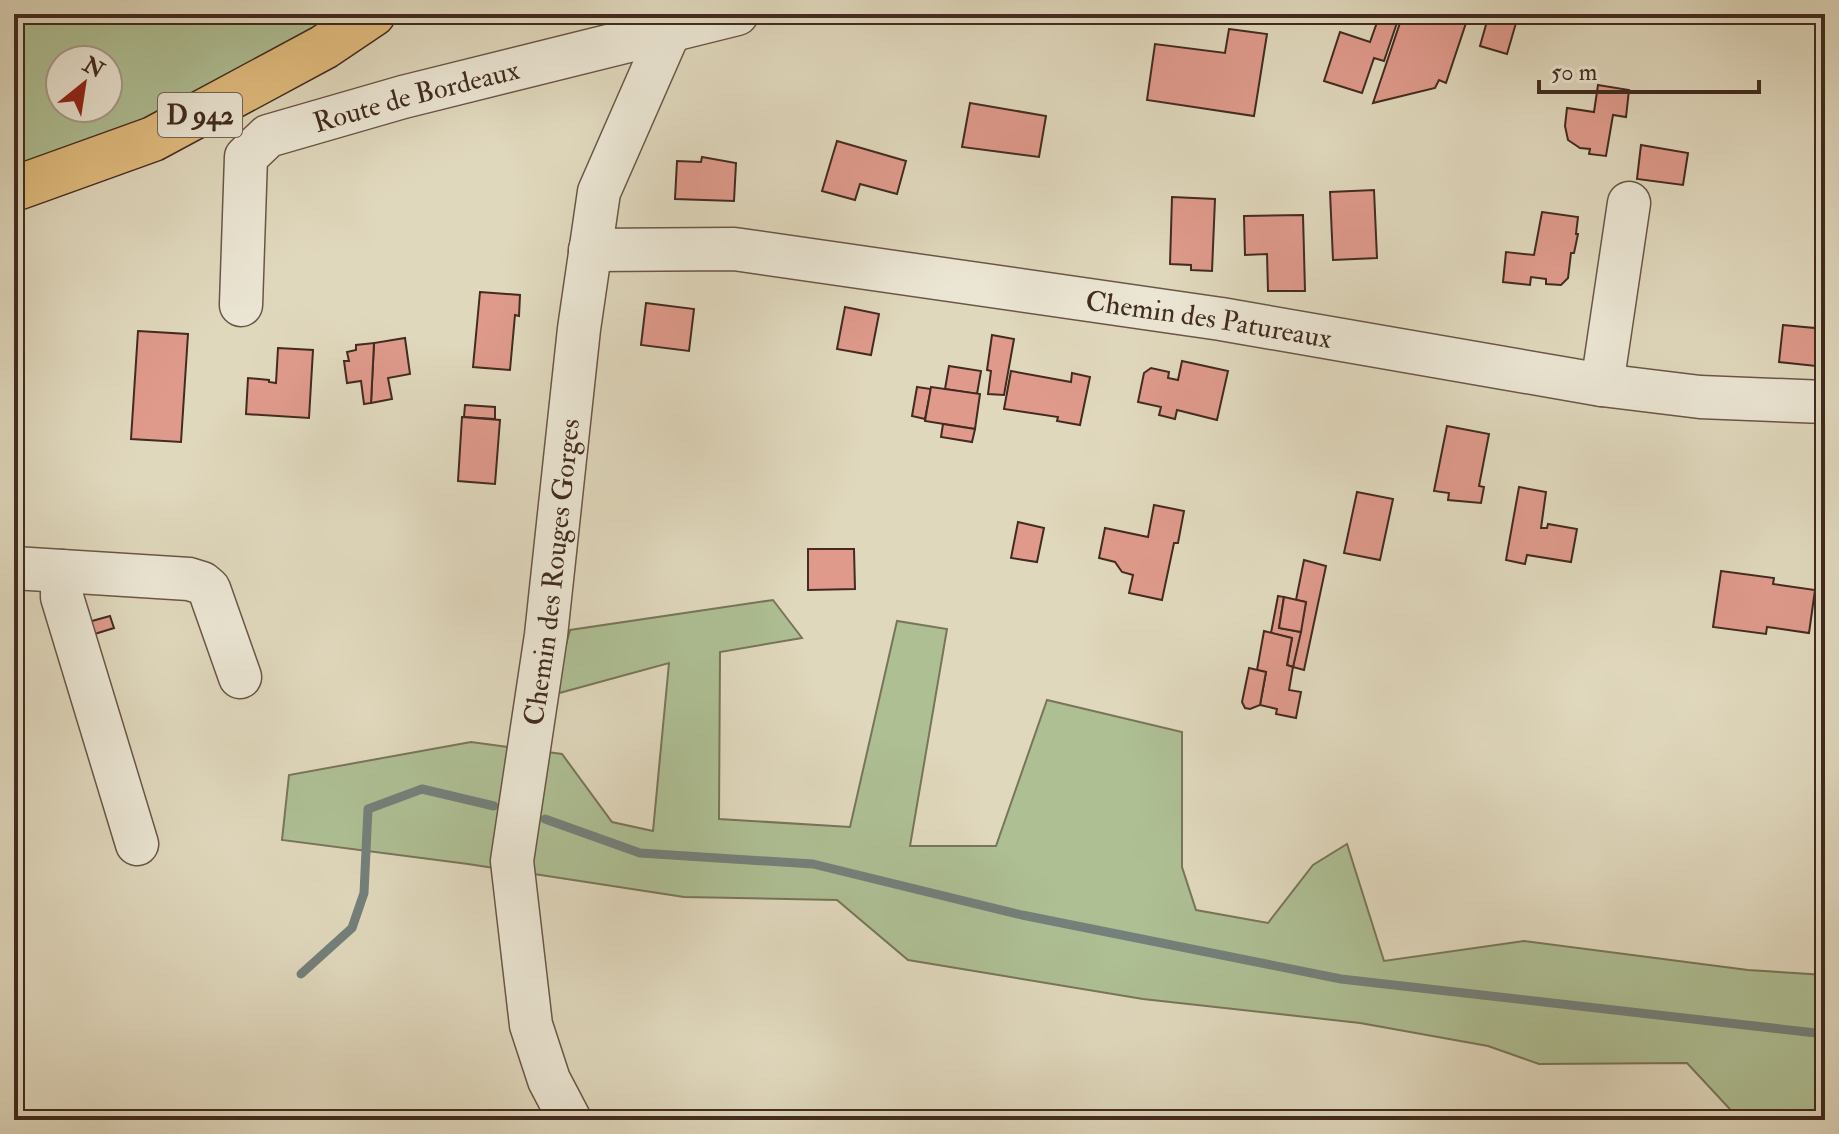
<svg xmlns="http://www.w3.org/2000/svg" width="1839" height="1134" font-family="'IM FELL Double Pica',serif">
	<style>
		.green { fill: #aebf94; stroke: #78755a; stroke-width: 2; fill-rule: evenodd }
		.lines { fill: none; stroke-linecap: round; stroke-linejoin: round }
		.stream { stroke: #74807b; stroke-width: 9 }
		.building { fill: #df9a8c; stroke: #422b20; stroke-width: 2 }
		.minor-casing { stroke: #6a5647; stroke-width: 45 }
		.major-casing { stroke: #422b20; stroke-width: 47 }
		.minor { stroke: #ebe6d4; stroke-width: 42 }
		.major { stroke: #e0bc7e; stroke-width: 44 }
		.labels { text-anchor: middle; stroke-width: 7; stroke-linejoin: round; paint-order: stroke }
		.shield { fill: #ebe6d4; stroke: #756356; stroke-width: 2 }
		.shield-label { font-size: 26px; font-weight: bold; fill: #422b20 }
		.street-label { font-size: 28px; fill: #422b20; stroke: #ebe6d4 }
	</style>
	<rect width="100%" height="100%" fill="#e0d8bd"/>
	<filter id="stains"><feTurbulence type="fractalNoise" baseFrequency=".0025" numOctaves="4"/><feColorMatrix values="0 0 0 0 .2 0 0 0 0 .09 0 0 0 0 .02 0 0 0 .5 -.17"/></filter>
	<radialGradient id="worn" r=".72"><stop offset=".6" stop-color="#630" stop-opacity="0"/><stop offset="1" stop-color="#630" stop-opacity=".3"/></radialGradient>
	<g class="green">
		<path d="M14,14H336L301,38L128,134L14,166ZM60,60H108V108H60Z"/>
		<polygon points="773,600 802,638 720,652 719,819 850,827 897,621 947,629 910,846 996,846 1047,700 1182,732 1182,867 1196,910 1268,923 1313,865 1347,844 1384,961 1524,941 1748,970 1825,975 1825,1120 1740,1120 1687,1063 1539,1064 1488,1046 1360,1023 1143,999 908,960 837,900 684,897 468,864 282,840 289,775 471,742 562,754 612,822 653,831 669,663 552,695 570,630"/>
	</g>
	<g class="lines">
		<g class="stream">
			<polyline points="545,819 640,853 813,864 1022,915 1341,979 1825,1034"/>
			<polyline points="301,974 352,928 364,893 368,809 422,789 494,806"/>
		</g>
	</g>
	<g class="building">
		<polygon points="1380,14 1400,14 1384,61 1374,58 1362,93 1324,81 1340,32 1370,42"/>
		<polygon points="1403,14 1469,14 1446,83 1439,80 1435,88 1373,103"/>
		<polygon points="1489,14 1516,23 1507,54 1480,46"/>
		<polygon points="1229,29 1267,34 1254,116 1147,100 1155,44 1225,53"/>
		<polygon points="1598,85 1629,90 1626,117 1613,115 1606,156 1589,154 1590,149 1580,148 1568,140 1565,126 1567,108 1594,112"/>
		<polygon points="970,103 1046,116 1039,157 962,147"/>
		<polygon points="837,141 906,161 897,194 860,184 855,200 822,191"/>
		<polygon points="1641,145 1688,153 1683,185 1637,179"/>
		<polygon points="702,157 736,163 734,201 675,199 677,161 701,162"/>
		<polygon points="1374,190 1377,258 1333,260 1330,192"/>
		<polygon points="1172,197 1215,199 1212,271 1191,270 1191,265 1170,264"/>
		<polygon points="1542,212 1578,217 1576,234 1578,234 1574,253 1571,253 1568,278 1561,285 1546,284 1546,279 1531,277 1530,285 1503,282 1506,252 1534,255"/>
		<polygon points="1303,215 1305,291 1268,291 1267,254 1245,255 1244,216"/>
		<polygon points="480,292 520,295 519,316 515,315 510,370 473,367"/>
		<polygon points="646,303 694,309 689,351 641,345"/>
		<polygon points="845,307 879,314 871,355 837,349"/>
		<polygon points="1783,325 1825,329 1825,367 1779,362"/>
		<polygon points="138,331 188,334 181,442 131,439"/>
		<polygon points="992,335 1014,339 1004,395 988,394 991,371 987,370"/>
		<polygon points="405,338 410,374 388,378 392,399 371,403 374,343"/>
		<polygon points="374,343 371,403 364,404 361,381 347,383 344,361 349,361 347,352 356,350 356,345"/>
		<polygon points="278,348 313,350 309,418 246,414 248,378 269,380 269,382 276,383"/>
		<polygon points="1182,361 1228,371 1217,420 1177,410 1175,419 1159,415 1161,407 1138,402 1144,373 1151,368 1169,372 1168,378 1178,380"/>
		<polygon points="949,366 981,371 977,394 945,389"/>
		<polygon points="1011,371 1071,382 1072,373 1090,377 1080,425 1057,421 1058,417 1004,409"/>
		<polygon points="917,387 931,389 925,419 912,416"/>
		<polygon points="931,387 980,394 975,429 925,421"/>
		<polygon points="465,405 495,407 495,419 464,417"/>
		<polygon points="462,417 500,420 495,484 458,481"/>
		<polygon points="943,424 975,429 972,442 941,437"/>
		<polygon points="1447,426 1489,434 1479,486 1484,487 1481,503 1448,500 1449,493 1434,491"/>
		<polygon points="1519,487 1546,492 1541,528 1547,528 1548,524 1577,529 1571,562 1527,555 1525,564 1506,560"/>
		<polygon points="1357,492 1393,499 1380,560 1344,553"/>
		<polygon points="1154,505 1184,511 1178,543 1174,543 1162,600 1129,593 1133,575 1122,572 1115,562 1099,558 1105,528 1148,537"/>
		<polygon points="1018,522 1044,528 1037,562 1011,558"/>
		<polygon points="808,549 854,549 855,589 808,590"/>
		<polygon points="1304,560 1326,566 1304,670 1293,667 1306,602 1296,600"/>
		<polygon points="1721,571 1774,578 1773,584 1815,590 1809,633 1767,627 1766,634 1713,627"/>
		<polygon points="1278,596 1284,597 1279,628 1301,632 1293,667 1287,665 1292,638 1271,633"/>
		<polygon points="1284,597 1306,602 1301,632 1279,628"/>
		<polygon points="110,616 114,628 85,637 81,624"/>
		<polygon points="1264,631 1292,638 1287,665 1293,667 1289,690 1301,692 1296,718 1276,714 1277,709 1260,705 1266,672 1257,670"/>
		<polygon points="1249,668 1266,672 1260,705 1250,709 1245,708 1242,702"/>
	</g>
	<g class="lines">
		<g class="minor-casing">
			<g id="minor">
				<path id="s1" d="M590,250L734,249L1221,319L1602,385L1700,397L1825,402"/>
				<path id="s2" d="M241,305L246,157L268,136L403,97L737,14"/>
				<polyline points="1602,385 1629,203"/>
				<polyline points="14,568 189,579 202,583 209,589 240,677"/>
				<polyline points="62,571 62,597 137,844"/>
				<path id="s3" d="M570,1120L549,1080L531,1025L512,861L546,635L579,329L599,192L670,30"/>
			</g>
		</g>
		<g class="major-casing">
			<polyline id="major" points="14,189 153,139 324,47 373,14"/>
		</g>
		<use href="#minor" class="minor"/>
		<use href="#major" class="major"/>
	</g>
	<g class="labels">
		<rect class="shield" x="158" y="93" width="84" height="44" rx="6"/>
		<g class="shield-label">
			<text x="200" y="124">D 942</text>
		</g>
		<g class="street-label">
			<text dy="10" stroke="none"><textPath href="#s2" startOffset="332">Route de Bordeaux</textPath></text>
			<text dy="10" stroke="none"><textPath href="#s1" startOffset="624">Chemin des Patureaux</textPath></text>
			<text dy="10" stroke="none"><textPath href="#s3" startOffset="560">Chemin des Rouges Gorges</textPath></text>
		</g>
	</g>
	<rect width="1839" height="1134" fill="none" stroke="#e0d8bd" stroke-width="48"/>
	<rect x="16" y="16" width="1807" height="1102" fill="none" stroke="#422b20" stroke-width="4"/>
	<rect x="24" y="24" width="1791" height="1086" fill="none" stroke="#422b20" stroke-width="2"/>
	<g transform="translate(84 84) rotate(30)"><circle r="38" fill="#ebe6d4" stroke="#a79b8c" stroke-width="2"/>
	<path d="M0-6L14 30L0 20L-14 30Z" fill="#8f2418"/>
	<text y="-12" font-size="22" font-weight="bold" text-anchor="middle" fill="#422b20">N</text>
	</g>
	<path d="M1539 80v12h220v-12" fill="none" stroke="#422b20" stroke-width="4"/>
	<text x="1551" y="80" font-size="24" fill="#422b20" stroke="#ebe6d4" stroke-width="6" paint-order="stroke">50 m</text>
	<rect width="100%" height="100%" filter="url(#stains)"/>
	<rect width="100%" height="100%" fill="url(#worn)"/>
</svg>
